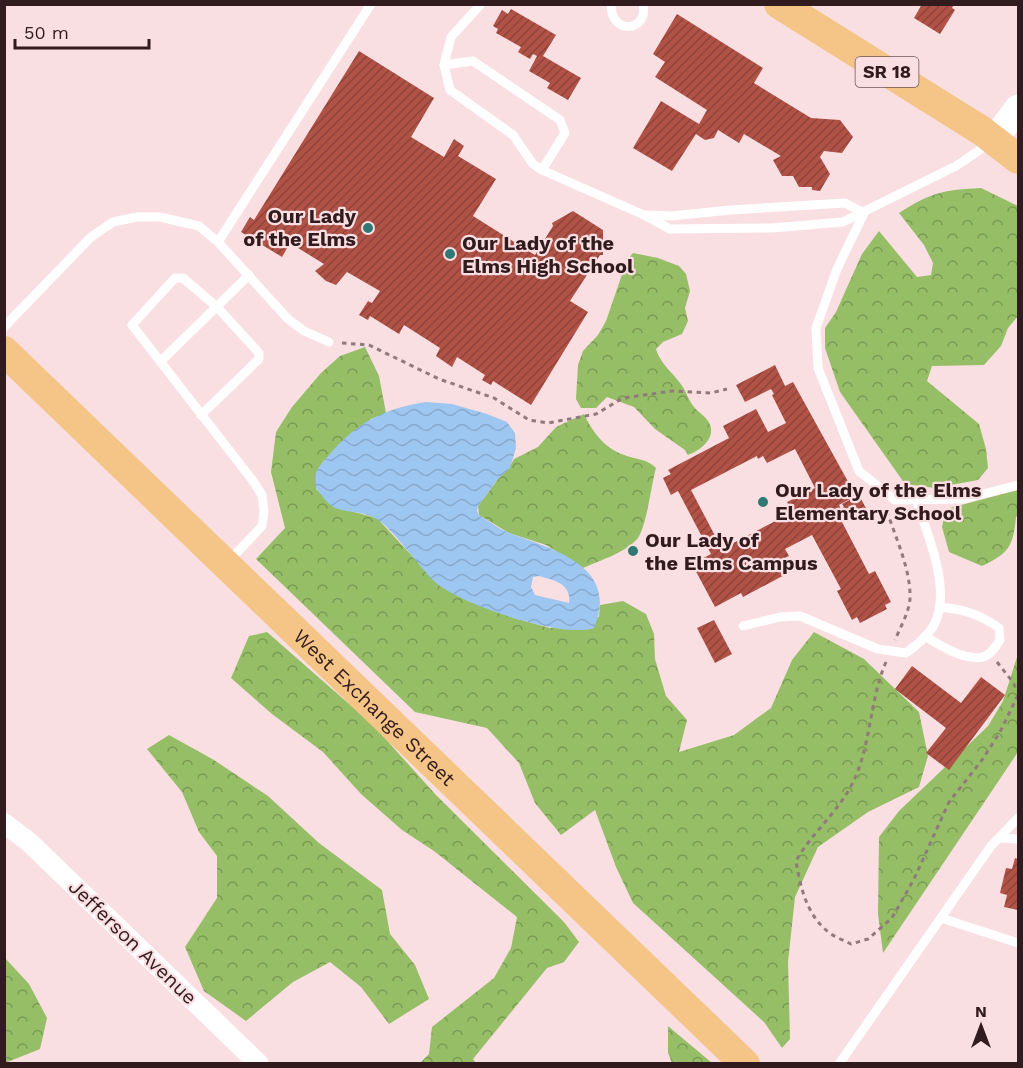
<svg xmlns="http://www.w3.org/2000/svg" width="1023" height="1068" font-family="'Work Sans',sans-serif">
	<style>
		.forest { fill: url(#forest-crowns) }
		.water { fill: url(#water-waves); fill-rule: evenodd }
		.building { fill: url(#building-hatch); fill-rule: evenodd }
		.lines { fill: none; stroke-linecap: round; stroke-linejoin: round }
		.path { stroke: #92797d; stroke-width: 3; stroke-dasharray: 4.5 4.5; stroke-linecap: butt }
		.service { stroke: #fff; stroke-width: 9 }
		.minor { stroke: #fff; stroke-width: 20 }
		.secondary { stroke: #fff; stroke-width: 27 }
		.primary { stroke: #f4c587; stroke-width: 30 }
		.poi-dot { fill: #307874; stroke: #fadfe2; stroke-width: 2 }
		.labels { text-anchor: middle; stroke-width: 4.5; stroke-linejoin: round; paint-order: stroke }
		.shield { fill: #fadfe2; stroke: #6e565a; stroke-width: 1.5 }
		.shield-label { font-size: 18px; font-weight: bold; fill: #321b1f }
		.poi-label { font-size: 20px; font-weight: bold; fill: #321b1f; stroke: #fadfe2; text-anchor: start }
		.street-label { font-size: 20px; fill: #321b1f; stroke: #fadfe2 }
	</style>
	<defs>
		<pattern id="forest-crowns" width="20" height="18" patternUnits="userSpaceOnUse" patternTransform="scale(1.5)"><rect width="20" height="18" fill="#95be66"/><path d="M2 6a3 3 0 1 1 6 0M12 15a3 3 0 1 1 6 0" fill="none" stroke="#7a9a53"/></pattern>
		<pattern id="water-waves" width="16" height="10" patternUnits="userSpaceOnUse" patternTransform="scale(1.5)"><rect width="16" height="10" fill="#9dc6f1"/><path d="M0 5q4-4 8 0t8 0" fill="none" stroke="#88aace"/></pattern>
		<pattern id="building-hatch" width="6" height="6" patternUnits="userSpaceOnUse" patternTransform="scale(1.5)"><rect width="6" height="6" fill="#b05246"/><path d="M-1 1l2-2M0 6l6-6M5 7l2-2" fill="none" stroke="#90433a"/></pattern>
	</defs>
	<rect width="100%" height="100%" fill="#fadfe2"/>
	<g class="forest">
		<path d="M981,188L1018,206V316L1008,328L1001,346L984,365L932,366L927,381L979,424L986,449L988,468L978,480L935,488L905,484L840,392L825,348V328L836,312L862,254L879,231L917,277L931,275L933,263L924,245L899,213C932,192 943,190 981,188Z"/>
		<path d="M633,253L658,258L679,266L686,274L690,291L685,308L688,321L682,334L663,342L656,349C660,363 671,371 680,383C686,390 688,400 694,407C698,412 704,415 708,421C718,436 702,450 688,455L685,450L655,429L634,407L607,397L596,408H581L576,399L578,365L583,351L598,335L606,321L627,260Z"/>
		<polygon points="365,347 379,376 386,413 371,419 322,463 316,474 316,489 335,507 377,518 437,583 467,600 514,618 550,628 599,617 600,605 623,601 646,614 654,634 655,659 666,696 687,720 679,752 734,735 771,708 792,660 814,632 864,659 919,712 928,756 919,787 868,812 818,847 795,897 788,962 790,1039 782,1048 764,1022 633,903 616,867 595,810 561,835 535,803 519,763 487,728 415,712 256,559 285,528 271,472 276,432 292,407 321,373 340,356"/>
		<path d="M584,414C593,433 605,449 627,456C639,460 647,459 656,468C651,486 647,524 638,538C627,552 599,561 583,568L546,545L509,533L479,515L478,506L498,479L509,468L514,459L538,447L556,427Z"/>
		<path d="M1018,490V515L1016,517C1013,547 1009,553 982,566L949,552L942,527L946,509Z"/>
		<polygon points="267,632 373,725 436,795 564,922 579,942 564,962 547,968 473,1059 476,1063 420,1063 429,1054 432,1027 494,978 511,948 517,917 434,851 402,830 361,794 323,752 272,714 231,678 249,636"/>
		<polygon points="1018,654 1018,752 883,953 878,914 879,837 899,811 988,726 1003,701"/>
		<polygon points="169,735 214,760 268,796 319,843 382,890 390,934 415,965 429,999 389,1024 361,987 330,962 293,982 246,1021 204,991 185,947 217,898 217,856 199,832 182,792 147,749"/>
		<polygon points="5,958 29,984 47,1018 40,1049 5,1063"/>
		<polygon points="668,1026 712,1063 672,1063 668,1053"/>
	</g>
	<path class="water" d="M426,402L452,404L487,414L507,422L515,433L516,448L510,468L498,479L478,506L477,511L479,515C490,522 500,530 512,534C555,550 620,567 594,628C563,639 459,604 435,582C419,567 391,526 375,518C363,511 348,513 335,508C328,505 321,494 316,488C316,484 315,478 316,474C317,467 325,460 329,455C356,423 385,408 426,402ZM539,576C554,580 572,584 569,603L535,595L531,587L533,577Z"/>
	<g class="building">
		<polygon points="922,4 954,4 952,8 955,10 940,34 914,18"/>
		<polygon points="511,9 556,35 543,56 581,78 568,100 547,88 550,83 529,71 537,56 533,54 530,59 518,52 521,47 496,33 498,29 493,26 502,10 508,14"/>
		<polygon points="677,14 763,68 754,83 811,118 840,120 853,137 842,153 824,151 820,157 830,174 820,191 812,190 812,187 799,187 793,176 782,176 773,160 781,156 744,134 739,143 718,130 714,138 705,140 696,134 672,171 633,148 661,101 699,124 707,110 655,77 665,62 653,54"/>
		<polygon points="359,51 434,98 411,137 444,157 454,139 464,146 458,156 496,179 473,216 535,255 553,226 552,223 573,211 603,230 603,255 600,255 570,301 588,312 531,405 493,381 491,385 482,380 485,375 457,357 452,367 436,356 440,348 404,325 399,334 370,316 368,320 359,315 368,301 372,303 380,291 347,272 336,285 326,281 315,271 324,264 290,243 282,257 241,232 250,217 254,220"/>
		<path d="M775,365L785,386L793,382L856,496L839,505L841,509L844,507L842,504L859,495L868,512L851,520L849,519L842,522L869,574L875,571L891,602L885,605L887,609L860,623L857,617L852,620L837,591L841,589L812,535L785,549L789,556L783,559L790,572L743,597L741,593L715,607L692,564L711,554L678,491L671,495L663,478L671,474L668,470L729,438L723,426L756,409L768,432L786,423L772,395L774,394L771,389L745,402L736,385ZM795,449L815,488L787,502L791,509L786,512L787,515L722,549L691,490L757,456L758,459L763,456L767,463Z"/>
		<polygon points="714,620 732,654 715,663 697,628"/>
		<polygon points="912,666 961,703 981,677 1005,695 949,770 926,753 946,728 895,689"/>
		<polygon points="1015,858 1018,859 1018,910 1004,907 1007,895 1000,893 1006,868 1012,869"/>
	</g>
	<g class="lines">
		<g class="path">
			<polyline points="342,343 369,345 439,379 494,398 529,420 548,423 596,414 623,398 672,391 711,393 727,389"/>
			<path d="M887,511C896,539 911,570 910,599C909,612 900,628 895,640"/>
			<path d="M886,662C870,699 871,742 855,778C841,810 812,832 796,861C800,885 806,913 826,930C832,936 843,940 851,944L868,939L892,918L914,879L949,802L982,760L1000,732L1018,695"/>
			<polyline points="997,662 1012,681 1018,692"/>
		</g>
		<g class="service">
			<polyline points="481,4 451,37 444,65 473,61 560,120 565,133 542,170 644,215"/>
			<path d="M611,4C611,37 649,31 643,4"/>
			<polyline points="444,65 450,90 513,135 533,164 542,170"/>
			<polyline points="864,213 845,203 730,210 672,216 644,215 670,229 772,228 843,222 956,166 990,143"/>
			<polyline points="864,213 837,269 816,328 818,368 859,471 895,500 963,499 1018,485"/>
			<polyline points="218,242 371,4"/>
			<polyline points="4,327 91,237 113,222 137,217 160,217 199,226 218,242 288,319 304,331 329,342"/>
			<polyline points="161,361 249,275"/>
			<polyline points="201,415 259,359 259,353 217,307 183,278 175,278 132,325 253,481 262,495 264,511 262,526 229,561"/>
			<path d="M743,626L780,617L800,616L878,649L906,653C918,644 932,633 937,618C949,583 927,533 916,499"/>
			<path d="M925,636C941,646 964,661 983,657C991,655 996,646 1000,640L999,628C980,614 962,609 939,607"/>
			<polyline points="1000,838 1018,839"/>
			<polyline points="941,918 1018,943"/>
			<polyline points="839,1064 991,846 1018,818"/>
		</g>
		<polyline class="minor" points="4,823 29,842 259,1064"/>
		<polyline class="secondary" points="994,140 1018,108"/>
		<g class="primary">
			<polyline points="779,4 982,131 1018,159"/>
			<path id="s1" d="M4,351L745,1064"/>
		</g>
	</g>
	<g class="poi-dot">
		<circle cx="368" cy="228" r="6"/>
		<circle cx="450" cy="254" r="6"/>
		<circle cx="763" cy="502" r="6"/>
		<circle cx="633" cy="551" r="6"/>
	</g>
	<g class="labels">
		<rect class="shield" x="855.5" y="57" width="63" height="30" rx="4.5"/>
		<g class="shield-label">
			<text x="887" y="78">SR 18</text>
		</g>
		<g class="poi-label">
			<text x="356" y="223" text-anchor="end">Our Lady<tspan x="356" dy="23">of the Elms</tspan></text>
			<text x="462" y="250">Our Lady of the<tspan x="462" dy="23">Elms High School</tspan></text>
			<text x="775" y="497">Our Lady of the Elms<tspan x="775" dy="23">Elementary School</tspan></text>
			<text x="645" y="547">Our Lady of<tspan x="645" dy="23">the Elms Campus</tspan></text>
		</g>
		<g class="street-label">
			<text dy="7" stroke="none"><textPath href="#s1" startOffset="514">West Exchange Street</textPath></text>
			<text transform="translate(133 942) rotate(44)" y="7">Jefferson Avenue</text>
		</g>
	</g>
	<rect width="1023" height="1068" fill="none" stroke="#321b1f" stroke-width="12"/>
	<g transform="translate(981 1026)" stroke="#fadfe2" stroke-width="4.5" paint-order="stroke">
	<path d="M0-4.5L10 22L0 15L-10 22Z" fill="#321b1f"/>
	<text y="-9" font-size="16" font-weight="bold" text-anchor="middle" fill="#321b1f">N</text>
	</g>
	<path d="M15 39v9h134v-9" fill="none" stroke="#321b1f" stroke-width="3"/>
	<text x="24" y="39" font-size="18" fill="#321b1f" stroke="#fadfe2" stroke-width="4.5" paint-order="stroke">50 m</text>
</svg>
